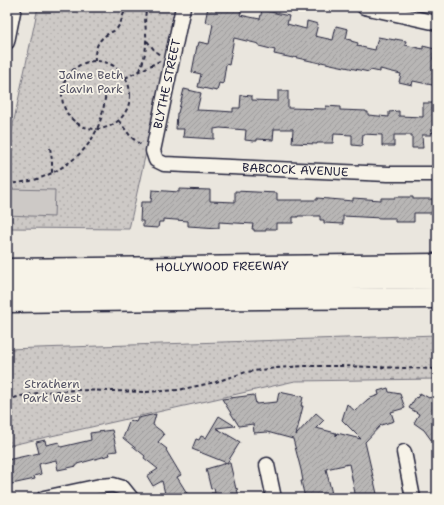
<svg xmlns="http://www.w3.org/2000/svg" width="444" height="505" font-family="'Shantell Sans',sans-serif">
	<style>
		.park { fill: url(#park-dots); stroke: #787680 }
		.pitch { fill: #cdc9c6; stroke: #787680 }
		.building { fill: url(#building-hatch); stroke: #22223b }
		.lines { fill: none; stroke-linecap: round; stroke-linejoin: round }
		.minor-casing { stroke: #22223b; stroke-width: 17 }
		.highway-casing { stroke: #22223b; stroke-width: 23 }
		.path { stroke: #22223b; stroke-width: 2; stroke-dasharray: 4 3; stroke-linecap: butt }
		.minor { stroke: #f7f3e8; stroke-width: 14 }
		.highway { stroke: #f7f3e8; stroke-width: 20 }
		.labels { text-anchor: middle; stroke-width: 3.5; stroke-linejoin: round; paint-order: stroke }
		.park-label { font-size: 12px; fill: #555465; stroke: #f7f3e8 }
		.street-label { font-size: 12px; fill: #22223b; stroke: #f7f3e8 }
	</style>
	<defs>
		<pattern id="park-dots" width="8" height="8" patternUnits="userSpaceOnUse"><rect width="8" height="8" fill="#cdc9c6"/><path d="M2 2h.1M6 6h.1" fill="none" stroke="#b0acab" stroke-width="1.8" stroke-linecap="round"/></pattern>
		<pattern id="building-hatch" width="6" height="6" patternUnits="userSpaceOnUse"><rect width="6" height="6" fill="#b8b6b5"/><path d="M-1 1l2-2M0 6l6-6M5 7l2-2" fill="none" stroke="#9e9c9d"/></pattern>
	</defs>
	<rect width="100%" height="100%" fill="#eae6de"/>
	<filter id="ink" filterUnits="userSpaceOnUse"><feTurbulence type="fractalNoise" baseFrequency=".025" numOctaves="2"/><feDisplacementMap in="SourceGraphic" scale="8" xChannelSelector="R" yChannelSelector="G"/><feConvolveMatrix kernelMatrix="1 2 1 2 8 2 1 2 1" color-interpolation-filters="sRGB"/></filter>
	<g filter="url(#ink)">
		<g class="park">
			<polygon points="38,7 178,7 129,229 7,228 7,153"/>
			<polygon points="437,335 437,379 295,381 7,446 7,349"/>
		</g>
		<polygon class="pitch" points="7,189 55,190 54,217 7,215"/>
		<g class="building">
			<polygon points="208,7 242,7 240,15 260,19 262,10 289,16 287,24 306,29 307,21 318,24 315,36 333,40 336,26 348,29 346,39 351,40 351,41 358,43 357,46 375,50 378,37 395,40 395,39 406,41 405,45 423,49 423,46 435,49 433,59 437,60 437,86 413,81 412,85 399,82 401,74 380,69 380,72 370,70 369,72 321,62 320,63 293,57 293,58 274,54 275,50 259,46 259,44 234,38 229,65 226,64 223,84 219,83 217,91 198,87 201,74 192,72 197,46 198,46 199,42 209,44 213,24 205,22"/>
			<polygon points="184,89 201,93 197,110 219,111 233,112 233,108 240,108 241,95 252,96 252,100 278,101 278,91 288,91 288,108 326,109 326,106 340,107 340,110 366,111 366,112 368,112 368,115 389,117 389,112 399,111 399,116 423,117 423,103 434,103 434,106 436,106 435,133 431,132 431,135 422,135 423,148 412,148 412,135 394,135 394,146 382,146 382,135 363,134 362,146 352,145 352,135 334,134 333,143 317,143 317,144 292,143 293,129 274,129 273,140 257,139 257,141 254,141 245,140 246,130 220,128 214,129 214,139 183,137 184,129 176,129 177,113 178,113"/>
			<polygon points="179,189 210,190 210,201 235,202 235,191 277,193 277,200 317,200 317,198 353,201 353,198 381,200 381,198 395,198 395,197 413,197 413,199 437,199 437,213 414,213 414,222 395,222 395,218 381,218 343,216 343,224 324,223 324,220 320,220 320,216 298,216 298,217 293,217 293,223 276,223 276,229 266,229 266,231 254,231 254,229 252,229 253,224 219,222 219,228 188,226 188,221 163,219 163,222 159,222 158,228 143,227 143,221 140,221 141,202 151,202 152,190 179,192"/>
			<polygon points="388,388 389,392 400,394 405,408 391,412 394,421 381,425 365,442 378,498 356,498 349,464 326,469 333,498 305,498 301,481 303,481 301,470 293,439 267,432 254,433 253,424 239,426 222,399 254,395 256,404 277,402 279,392 303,397 301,406 303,406 296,435 316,413 324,420 316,428 336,433 336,436 337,433 361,439 342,420 347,404 355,411 368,399 379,395 378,391"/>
			<polygon points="420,393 429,398 430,397 437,401 437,448 424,430 414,423 419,414 409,408 416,397 417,398"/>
			<polygon points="156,414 153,425 161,431 164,435 158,442 167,449 166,450 181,475 177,477 190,498 166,498 162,481 153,486 147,476 158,469 144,458 145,456 123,438 130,420 136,422 138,418"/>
			<polygon points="219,416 235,426 216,428 240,442 227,463 230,463 236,489 237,488 239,498 212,498 211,493 215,493 214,488 211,489 206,469 227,463 192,449 196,439 199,440 201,436 206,438"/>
			<polygon points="112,430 117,451 109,452 110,455 77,464 77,466 58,470 56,460 39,464 41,474 34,476 35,479 7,485 7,460 39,453 36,442 45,440 46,445 59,442 61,447 91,440 90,433"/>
		</g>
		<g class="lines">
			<g class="minor-casing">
				<g id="minor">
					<path id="s1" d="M183,7L153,151L156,160L164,164L388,174H437"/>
					<polyline points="364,7 437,23"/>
					<polyline points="7,42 14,7"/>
					<polyline points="404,452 413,498"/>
					<polyline points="267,465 274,498"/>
					<polyline points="44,498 100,486 113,485 123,488 131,498"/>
				</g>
			</g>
			<g class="highway-casing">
				<g id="highway">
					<path id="s2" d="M7,269L437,264"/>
					<polyline points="7,283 437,278"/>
					<polyline points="7,302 261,299 437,298"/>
				</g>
			</g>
			<g class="path">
				<polyline points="147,41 156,52 160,55"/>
				<path d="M95,61C94,50 98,39 108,34C112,31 116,31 118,27C123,20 122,13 128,7"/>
				<circle cx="96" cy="95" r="34"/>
				<path d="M140,71C143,61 146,53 146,42C147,29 143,21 147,7"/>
				<polyline points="125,78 160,61"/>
				<polyline points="119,121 131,137 141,145"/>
				<polyline points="50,148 52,160 52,173"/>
				<path d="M7,184C16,183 26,182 34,180C47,176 57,171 67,164C95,145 104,120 106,87"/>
				<polyline points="7,400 21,396 43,392 77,390 146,392 178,390 216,382 246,372 276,368 303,366 341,366 437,369"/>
			</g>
			<use href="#minor" class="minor"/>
			<use href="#highway" class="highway"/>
		</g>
	</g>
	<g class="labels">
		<g class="park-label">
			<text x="91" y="79">Jaime Beth<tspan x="91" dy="14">Slavin Park</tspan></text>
			<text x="52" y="388">Strathern<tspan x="52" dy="14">Park West</tspan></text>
		</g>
		<g class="street-label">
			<text transform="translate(167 84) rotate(-78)" y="4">BLYTHE STREET</text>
			<text dy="4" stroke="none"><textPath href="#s1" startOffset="297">BABCOCK AVENUE</textPath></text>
			<text dy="4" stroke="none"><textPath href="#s2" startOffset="215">HOLLYWOOD FREEWAY</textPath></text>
		</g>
	</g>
	<rect width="444" height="505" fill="none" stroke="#f7f3e8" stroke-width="24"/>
	<rect x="12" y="12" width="420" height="481" fill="none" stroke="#22223b" stroke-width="1.5" filter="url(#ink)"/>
</svg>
